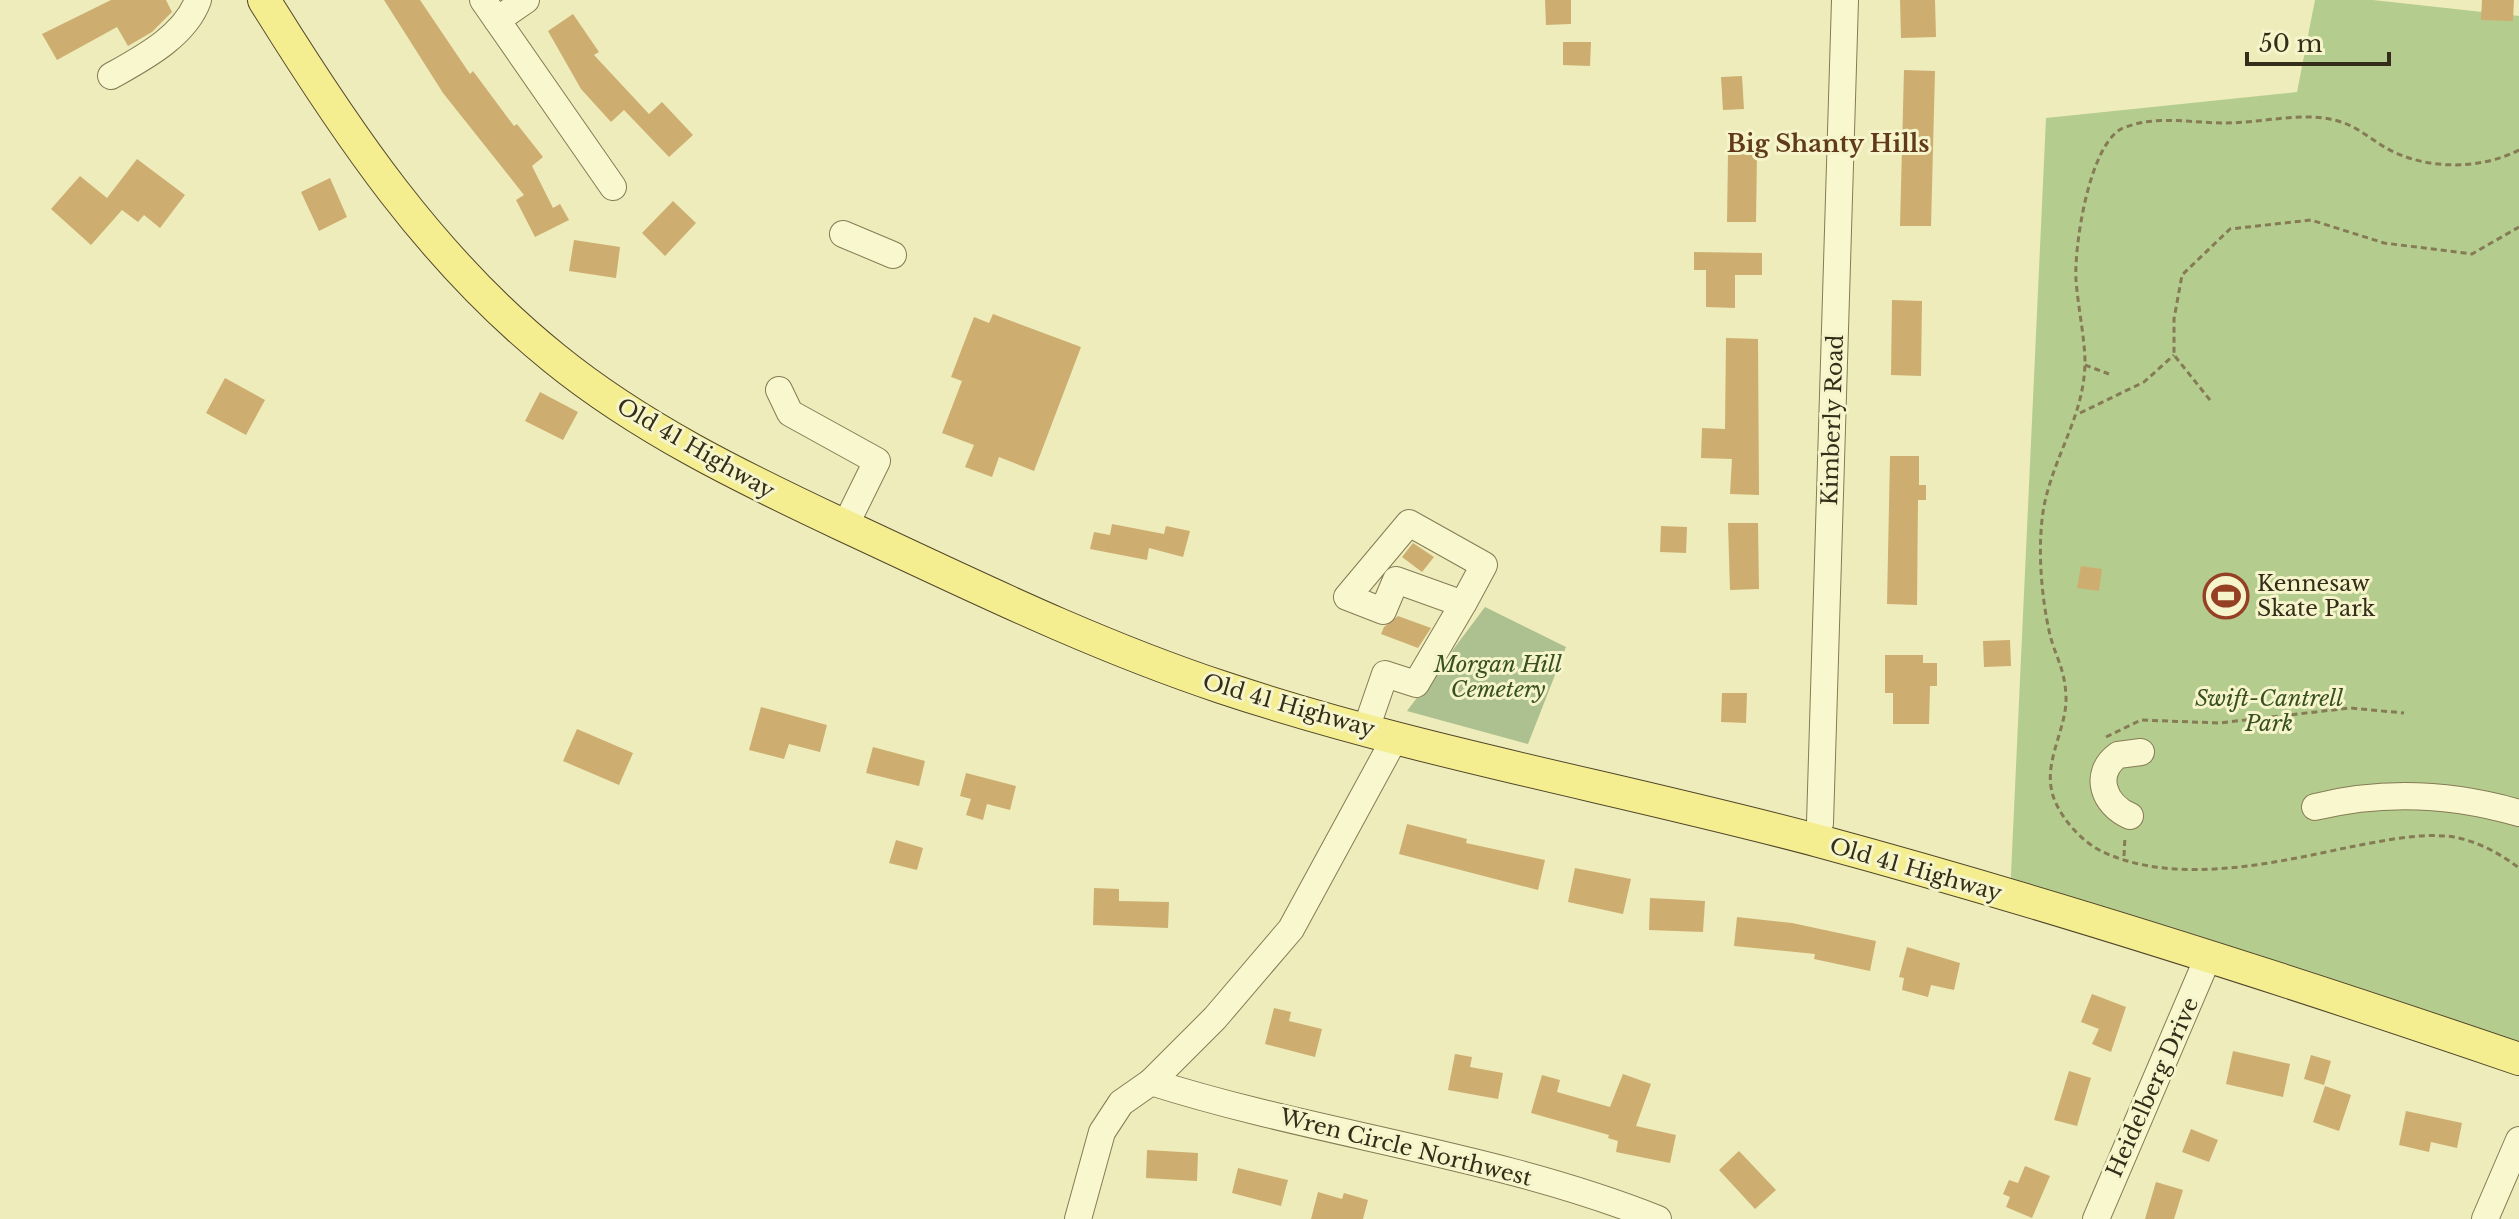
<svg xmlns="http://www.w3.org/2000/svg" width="2519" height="1219" font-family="'Libre Baskerville',serif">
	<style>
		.green { fill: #b5cc8f }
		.cemetery { fill: #adc08f }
		.building { fill: #cdae70 }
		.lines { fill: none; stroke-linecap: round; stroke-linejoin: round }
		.minor-casing { stroke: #857b55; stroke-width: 28 }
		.major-casing { stroke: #52472a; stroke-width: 34 }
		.path { stroke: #857b55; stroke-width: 3; stroke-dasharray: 6 4; stroke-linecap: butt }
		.minor { stroke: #f9f7ce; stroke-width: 26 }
		.major { stroke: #f4ee90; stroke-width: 32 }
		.labels { text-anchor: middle; stroke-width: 6; stroke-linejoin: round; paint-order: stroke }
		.street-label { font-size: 22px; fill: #342d1a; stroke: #f5f4ca }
		.poi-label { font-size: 22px; fill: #342d1a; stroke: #f5f4ca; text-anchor: start }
		.park-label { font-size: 22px; font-style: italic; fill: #385020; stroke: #f5f4ca }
		.neighbourhood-label { font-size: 24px; font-weight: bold; fill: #613a19; stroke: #f5f4ca }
	</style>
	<rect width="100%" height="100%" fill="#eeecbb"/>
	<polygon class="green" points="2315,0 2373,0 2519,16 2519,1051 2010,896 2046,118 2297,92"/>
	<polygon class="cemetery" points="1485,607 1566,647 1528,744 1407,711"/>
	<g class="building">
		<polygon points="111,0 166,0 172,12 152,32 128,46 117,27 57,60 42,34"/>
		<polygon points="384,0 420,0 470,74 473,71 514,126 517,124 543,157 532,166 553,208 560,204 569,220 535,237 516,200 524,195 443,93"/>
		<polygon points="1545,0 1571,0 1571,24 1546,25"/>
		<polygon points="1900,0 1935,0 1936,37 1901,38"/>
		<polygon points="2482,0 2514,0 2513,21 2481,20"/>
		<polygon points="573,14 599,52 594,55 649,114 662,102 693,135 669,157 624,110 611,122 581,89 548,31"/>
		<polygon points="1563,42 1591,42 1590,66 1563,65"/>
		<polygon points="1904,70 1935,71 1931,226 1900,226"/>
		<polygon points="1742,76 1744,109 1723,110 1721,77"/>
		<polygon points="1728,154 1757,154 1756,222 1727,222"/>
		<polygon points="137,159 185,195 160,228 144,215 138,222 122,210 91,245 51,209 80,176 107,198"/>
		<polygon points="330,178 347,217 319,231 301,192"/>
		<polygon points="673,201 696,223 665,256 642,233"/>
		<polygon points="574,240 620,247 616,278 569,271"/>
		<polygon points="1694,252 1762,253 1762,275 1735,275 1735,308 1706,307 1706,270 1694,270"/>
		<polygon points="1892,300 1922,301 1921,376 1891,375"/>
		<polygon points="993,314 1081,347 1034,471 999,457 992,477 965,467 974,445 942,433 962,381 951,377 974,317 989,323"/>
		<polygon points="1726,338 1758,339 1759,495 1730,494 1732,459 1701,458 1702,428 1725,429"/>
		<polygon points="225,378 265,400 246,435 206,413"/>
		<polygon points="540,392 578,412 563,440 525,421"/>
		<polygon points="1890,456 1919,456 1919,485 1926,485 1926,500 1918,500 1917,605 1887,604"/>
		<polygon points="1728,523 1758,523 1759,589 1730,590"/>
		<polygon points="1112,524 1164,534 1166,526 1190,531 1183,557 1149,548 1147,560 1090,549 1094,532 1110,535"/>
		<polygon points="1661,526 1687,527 1686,553 1660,552"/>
		<polygon points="1413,543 1434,557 1422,572 1402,557"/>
		<polygon points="2081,566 2102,569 2099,591 2077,588"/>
		<polygon points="1398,616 1431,628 1418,648 1381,634 1384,627"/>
		<polygon points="2010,640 2011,666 1984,667 1983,641"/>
		<polygon points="1885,655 1923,655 1923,663 1937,663 1937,686 1930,686 1929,724 1893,724 1893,693 1885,693"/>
		<polygon points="1722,693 1747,693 1746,723 1721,722"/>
		<polygon points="761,707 827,725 820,752 789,744 784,759 749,750"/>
		<polygon points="577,729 633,753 619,785 563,761"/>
		<polygon points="873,747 925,761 919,786 866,773"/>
		<polygon points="966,773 1016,786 1010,810 987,804 983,820 966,815 971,799 960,796"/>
		<polygon points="1407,824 1467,839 1466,843 1545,860 1538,890 1399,854"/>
		<polygon points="896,840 923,848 917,870 889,863"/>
		<polygon points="1575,868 1631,879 1623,914 1568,902"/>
		<polygon points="1094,888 1119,889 1119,901 1169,902 1168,928 1093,925"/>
		<polygon points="1650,898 1705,901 1703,932 1649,930"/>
		<polygon points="1737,917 1792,923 1876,941 1870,971 1814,959 1815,954 1734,946"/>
		<polygon points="1907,947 1960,963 1954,990 1931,985 1928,997 1902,990 1904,978 1899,977"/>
		<polygon points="2092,994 2126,1007 2111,1052 2092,1044 2099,1029 2081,1022"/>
		<polygon points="1274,1008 1291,1012 1289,1021 1322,1029 1315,1057 1265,1044"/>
		<polygon points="2233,1051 2290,1064 2283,1097 2226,1084"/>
		<polygon points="1455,1054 1472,1057 1470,1067 1503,1073 1498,1099 1448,1090"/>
		<polygon points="2311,1055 2331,1061 2324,1085 2304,1079"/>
		<polygon points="2069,1071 2091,1078 2077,1126 2054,1120"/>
		<polygon points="1623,1074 1651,1084 1636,1126 1676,1135 1670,1163 1616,1152 1618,1141 1608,1138 1609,1135 1531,1113 1542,1075 1560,1080 1557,1092 1610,1107"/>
		<polygon points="2325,1086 2351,1095 2339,1131 2313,1122"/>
		<polygon points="2406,1111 2462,1123 2457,1148 2431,1142 2429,1152 2399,1145"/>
		<polygon points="2191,1129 2218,1140 2209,1162 2182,1152"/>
		<polygon points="1147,1150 1198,1153 1197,1181 1146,1178"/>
		<polygon points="1739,1151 1776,1190 1755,1209 1719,1170"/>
		<polygon points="2025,1166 2050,1176 2032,1218 2006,1207 2010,1197 2003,1194 2009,1180 2018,1183"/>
		<polygon points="1238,1168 1288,1180 1281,1206 1232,1193"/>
		<polygon points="2156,1182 2183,1190 2174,1219 2145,1219"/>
		<polygon points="1318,1192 1342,1199 1344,1193 1368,1200 1363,1219 1311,1219"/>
	</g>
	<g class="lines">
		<g class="minor-casing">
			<g id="minor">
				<polyline points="483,0 613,187"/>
				<polyline points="497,20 526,0"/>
				<path d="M111,76C143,58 185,36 198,0"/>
				<polyline points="843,234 893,255"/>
				<polyline points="779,390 790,413 877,461 845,526"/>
				<polyline points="1366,729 1385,674 1416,684 1463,604 1396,580 1383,611 1347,597 1409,523 1484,565 1463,604"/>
				<path d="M2315,807C2384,790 2450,793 2519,813"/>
				<path d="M2130,816C2104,805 2092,774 2118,755L2141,752"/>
				<polyline points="1816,840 1820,823 1845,0"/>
				<path d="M1151,1082C1318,1135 1495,1154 1658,1219"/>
				<polyline points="1078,1219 1102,1132 1121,1103 1151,1082 1215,1018 1291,929 1396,736"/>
				<polyline points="2096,1219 2209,955"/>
				<polyline points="2485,1219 2519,1140"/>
			</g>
		</g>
		<g class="major-casing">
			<path id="major" d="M264,0C346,132 431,259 554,358C640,428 743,478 843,525C968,583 1089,643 1221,687C1416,752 1621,788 1819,841C2055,905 2288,980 2519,1059"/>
		</g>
		<g class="path">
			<path d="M2519,150C2482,169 2432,170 2394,152C2374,143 2360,127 2338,121C2303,111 2262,123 2225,123C2199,123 2171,118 2145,122C2138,123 2127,126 2121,129C2089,147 2074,246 2076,280C2078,307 2084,333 2085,360C2085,415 2055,452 2044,506C2037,545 2041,596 2050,635C2056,658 2065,669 2066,697C2067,728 2044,760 2052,792C2057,814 2081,842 2103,852C2177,886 2274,863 2350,847C2382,841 2421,832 2454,837C2477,841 2501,854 2519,868"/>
			<polyline points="2085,365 2109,374"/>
			<polyline points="2210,400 2174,355 2174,319 2182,275 2230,229 2311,220 2384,243 2472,254 2519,227"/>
			<polyline points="2080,413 2144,382 2174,355"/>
			<polyline points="2106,737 2141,720 2219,723 2350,708 2404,713"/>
			<polyline points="2124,856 2125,836"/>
		</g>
		<use href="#minor" class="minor"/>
		<use href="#major" class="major"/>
	</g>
	<defs>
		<g id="stadium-ring" transform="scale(2.3)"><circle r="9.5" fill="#f5f4ca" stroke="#954024" stroke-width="1.5"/><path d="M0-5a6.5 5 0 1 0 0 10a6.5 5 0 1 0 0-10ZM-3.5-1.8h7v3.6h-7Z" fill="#954024"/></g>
	</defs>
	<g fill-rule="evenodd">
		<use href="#stadium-ring" x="2226" y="596"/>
	</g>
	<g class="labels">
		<g class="street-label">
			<text transform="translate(1832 420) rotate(-88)" y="8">Kimberly Road</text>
			<text transform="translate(696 448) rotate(30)" y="8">Old 41 Highway</text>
			<text transform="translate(1289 705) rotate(16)" y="8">Old 41 Highway</text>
			<text transform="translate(1916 869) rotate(16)" y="8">Old 41 Highway</text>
			<text transform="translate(2152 1087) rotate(-66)" y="8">Heidelberg Drive</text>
			<text transform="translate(1406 1147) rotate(14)" y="8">Wren Circle Northwest</text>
		</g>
		<g class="poi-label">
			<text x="2257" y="591">Kennesaw<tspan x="2257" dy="25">Skate Park</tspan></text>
		</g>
		<g class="park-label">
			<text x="1498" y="672">Morgan Hill<tspan x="1498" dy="25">Cemetery</tspan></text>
			<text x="2269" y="706">Swift-Cantrell<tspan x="2269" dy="25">Park</tspan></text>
		</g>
		<g class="neighbourhood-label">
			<text x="1828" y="152">Big Shanty Hills</text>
		</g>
	</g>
	<path d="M2247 52v12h142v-12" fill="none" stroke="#342d1a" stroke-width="4"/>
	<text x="2259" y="52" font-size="24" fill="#342d1a" stroke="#f5f4ca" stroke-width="6" paint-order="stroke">50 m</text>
</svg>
